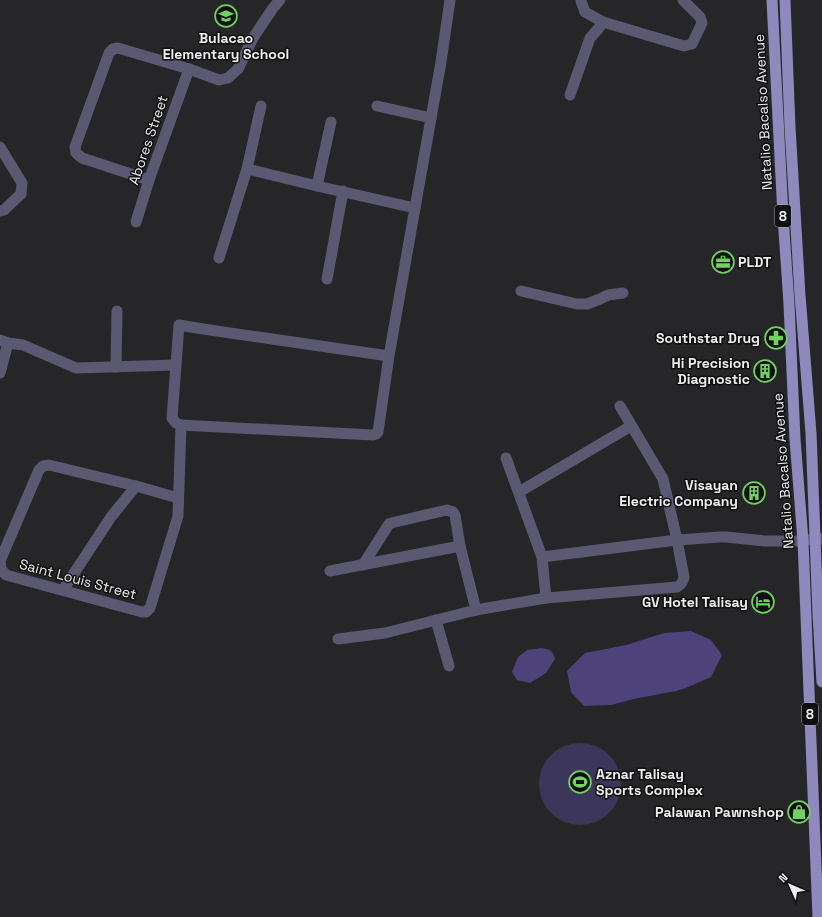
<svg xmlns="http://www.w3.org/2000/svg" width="822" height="917" font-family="'Space Grotesk',sans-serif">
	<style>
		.green { fill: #3c365a }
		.forest { fill: #4d437a }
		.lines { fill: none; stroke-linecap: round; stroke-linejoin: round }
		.minor { stroke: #5b5871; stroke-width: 11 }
		.primary { stroke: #9089bd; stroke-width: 11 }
		.labels { text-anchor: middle; stroke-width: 3; stroke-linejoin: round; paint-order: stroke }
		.shield { fill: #0f0f10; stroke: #acacad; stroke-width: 1 }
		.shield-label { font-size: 13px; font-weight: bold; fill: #efeff0 }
		.poi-label { font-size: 14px; font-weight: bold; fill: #efeff0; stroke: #0f0f10; text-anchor: end }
		.street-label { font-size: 14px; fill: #efeff0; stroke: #0f0f10 }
	</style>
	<rect width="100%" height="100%" fill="#262528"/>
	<circle class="green" cx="580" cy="784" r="41"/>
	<g class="forest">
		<polygon points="691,631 711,640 722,655 711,677 686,688 676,691 634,699 611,705 584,706 571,692 567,671 585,653 626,645 664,633"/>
		<path d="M542,648C550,650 553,650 555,659L546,673L530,683L517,680L512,672L518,657L527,650Z"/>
	</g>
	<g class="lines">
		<g class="minor">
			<polyline points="581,0 581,1 585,12 603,22 684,46 692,44 702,23 700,17 683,0"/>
			<polyline points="570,95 590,38 599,28 603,22"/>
			<polyline points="377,106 431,118"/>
			<polyline points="0,147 22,183 21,194 4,210 0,211"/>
			<polyline points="247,169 317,186 415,208"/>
			<polyline points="149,180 82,158 76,153 75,147 109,53 113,49 118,48 189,69 219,80 228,78 238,69 253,38 273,8 280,0"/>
			<polyline points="317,186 331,122"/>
			<polyline points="136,222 149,180 189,69"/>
			<polyline points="219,258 247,169 261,106"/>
			<polyline points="327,279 343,191"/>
			<polyline points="521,291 577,304 587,304 600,299 608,295 623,293"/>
			<polyline points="0,340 8,343 23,345 76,368 175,365"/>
			<polyline points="389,356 203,329 179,325 172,418 176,423 181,425 373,435 376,434 378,432 389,356 415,208 441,62 450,0"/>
			<polyline points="116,367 117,311"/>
			<polyline points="0,373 8,343"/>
			<polyline points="506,458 542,557 546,598"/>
			<polyline points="519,492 631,426"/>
			<polyline points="178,498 136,486 49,465 43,466 39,470 0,561 1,569 6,575 142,612 146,612 150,608 178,516 181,425"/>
			<polyline points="542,557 677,540 720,537 726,537 765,541 803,541 815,538 822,539"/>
			<polyline points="363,565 389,524 391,523 447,510 453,512 455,515 460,546 476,610"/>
			<polyline points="330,571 460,546"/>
			<polyline points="63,590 111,517 136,486"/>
			<polyline points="436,620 449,666"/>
			<path d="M338,639L385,633L476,610L546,598L677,587C681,585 683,582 684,577L677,540L663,479L620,406"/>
		</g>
		<g class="primary">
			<polyline points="772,0 783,216 789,304 795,439 803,541 818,917"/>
			<polyline points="785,0 790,127 800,295 811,433 818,615 822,682"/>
		</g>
	</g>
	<defs>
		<g id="school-ring" transform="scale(1.15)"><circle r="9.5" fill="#0f0f10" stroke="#70d35f" stroke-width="1.5"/><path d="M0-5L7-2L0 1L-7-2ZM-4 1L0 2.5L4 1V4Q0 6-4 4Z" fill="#70d35f"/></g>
		<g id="office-ring" transform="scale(1.15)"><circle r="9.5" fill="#0f0f10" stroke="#70d35f" stroke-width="1.5"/><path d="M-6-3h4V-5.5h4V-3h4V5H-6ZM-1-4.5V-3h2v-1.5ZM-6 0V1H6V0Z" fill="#70d35f"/></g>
		<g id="pharmacy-ring" transform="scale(1.15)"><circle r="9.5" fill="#0f0f10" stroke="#70d35f" stroke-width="1.5"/><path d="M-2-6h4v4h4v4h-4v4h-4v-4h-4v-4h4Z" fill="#70d35f"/></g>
		<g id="building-ring" transform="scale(1.15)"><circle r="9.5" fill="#0f0f10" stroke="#70d35f" stroke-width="1.5"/><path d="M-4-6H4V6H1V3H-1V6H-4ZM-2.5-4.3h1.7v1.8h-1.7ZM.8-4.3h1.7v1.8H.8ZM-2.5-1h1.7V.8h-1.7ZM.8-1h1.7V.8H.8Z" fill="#70d35f"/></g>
		<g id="hotel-ring" transform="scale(1.15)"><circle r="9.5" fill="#0f0f10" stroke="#70d35f" stroke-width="1.5"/><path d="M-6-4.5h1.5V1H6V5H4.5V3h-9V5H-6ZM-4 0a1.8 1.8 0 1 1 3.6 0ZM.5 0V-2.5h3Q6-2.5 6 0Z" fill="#70d35f"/></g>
		<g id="stadium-ring" transform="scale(1.15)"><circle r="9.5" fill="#0f0f10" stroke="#70d35f" stroke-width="1.5"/><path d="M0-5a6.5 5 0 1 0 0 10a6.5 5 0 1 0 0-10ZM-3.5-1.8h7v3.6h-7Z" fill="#70d35f"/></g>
		<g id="shop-ring" transform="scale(1.15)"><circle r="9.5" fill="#0f0f10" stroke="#70d35f" stroke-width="1.5"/><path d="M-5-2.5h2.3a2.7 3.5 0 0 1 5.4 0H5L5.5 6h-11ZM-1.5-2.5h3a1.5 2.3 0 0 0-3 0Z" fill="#70d35f"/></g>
	</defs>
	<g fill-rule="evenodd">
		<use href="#school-ring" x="226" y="16"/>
		<use href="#office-ring" x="723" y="262"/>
		<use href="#pharmacy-ring" x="776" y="338"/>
		<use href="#building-ring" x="765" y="371"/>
		<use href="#building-ring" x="754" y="493"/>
		<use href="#hotel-ring" x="763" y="602"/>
		<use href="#stadium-ring" x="580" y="782"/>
		<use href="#shop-ring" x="799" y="812"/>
	</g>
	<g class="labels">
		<g class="shield">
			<rect x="775" y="205" width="16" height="22" rx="3"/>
			<rect x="802" y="703" width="16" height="22" rx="3"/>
		</g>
		<g class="shield-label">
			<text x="783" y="221">8</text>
			<text x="810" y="719">8</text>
		</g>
		<g class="poi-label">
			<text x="226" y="43" text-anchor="middle">Bulacao<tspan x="226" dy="16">Elementary School</tspan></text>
			<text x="738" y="267" text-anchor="start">PLDT</text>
			<text x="760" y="343">Southstar Drug</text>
			<text x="750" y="368">Hi Precision<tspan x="750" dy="16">Diagnostic</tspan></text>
			<text x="738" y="490">Visayan<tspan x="738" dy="16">Electric Company</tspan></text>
			<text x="748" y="607">GV Hotel Talisay</text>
			<text x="596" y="779" text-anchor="start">Aznar Talisay<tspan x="596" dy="16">Sports Complex</tspan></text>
			<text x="784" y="817">Palawan Pawnshop</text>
		</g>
		<g class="street-label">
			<text transform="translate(763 112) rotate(-93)" y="5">Natalio Bacalso Avenue</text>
			<text transform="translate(148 140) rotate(-71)" y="5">Abores Street</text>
			<text transform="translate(783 471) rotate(-94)" y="5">Natalio Bacalso Avenue</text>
			<text transform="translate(78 579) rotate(15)" y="5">Saint Louis Street</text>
		</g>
	</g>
	<g transform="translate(790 885) rotate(315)" stroke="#0f0f10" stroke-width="3" paint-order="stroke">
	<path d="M0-3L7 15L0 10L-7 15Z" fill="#efeff0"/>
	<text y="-6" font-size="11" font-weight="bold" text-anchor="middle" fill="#efeff0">N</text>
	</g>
</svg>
